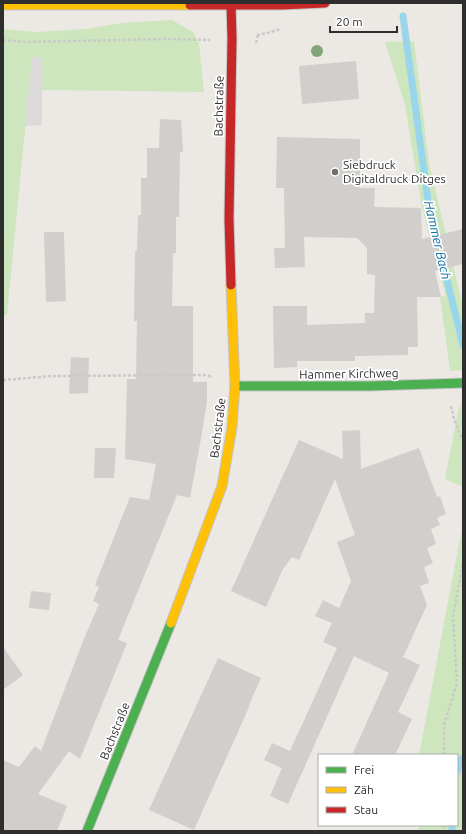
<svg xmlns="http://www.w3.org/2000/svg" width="466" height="834" font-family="Ubuntu,sans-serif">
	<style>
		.industrial { fill: #dcd9db }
		.green { fill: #cee6be }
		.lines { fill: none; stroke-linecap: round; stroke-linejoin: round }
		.stream { stroke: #99d6ec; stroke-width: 7 }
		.building { fill: #d1cecb }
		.fast-casing { stroke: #c5c4c5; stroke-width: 11 }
		.slow-casing { stroke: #c5c4c5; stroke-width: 11 }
		.jam-casing { stroke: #c5c4c5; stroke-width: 11 }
		.path { stroke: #c9c9c8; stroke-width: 2.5; stroke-dasharray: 3 2; stroke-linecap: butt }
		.fast { stroke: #4caf50; stroke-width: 9 }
		.slow { stroke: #ffc107; stroke-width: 9 }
		.jam { stroke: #c62828; stroke-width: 9 }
		.tree { fill: #82a575 }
		.poi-dot { fill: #706f6e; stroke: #fff; stroke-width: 1.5 }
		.labels { text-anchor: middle; stroke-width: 3.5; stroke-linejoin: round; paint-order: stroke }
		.street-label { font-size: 12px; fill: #2e2e2e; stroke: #fff }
		.poi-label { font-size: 12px; fill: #2e2e2e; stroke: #fff; text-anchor: start }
		.water-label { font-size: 13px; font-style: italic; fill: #0d6fa3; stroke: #fff }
	</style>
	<rect width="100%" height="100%" fill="#ece8e4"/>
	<polygon class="industrial" points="32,57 42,58 42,125 25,126"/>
	<g class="green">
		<polygon points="172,20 193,32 199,44 204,92 42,90 42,58 32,57 7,315 3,315 3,29 36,32 85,29 122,23"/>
		<polygon points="414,41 429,163 463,307 463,370 450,371 440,297 446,296 422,208 405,105 385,42"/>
		<polygon points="463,397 463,487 445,479 458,412"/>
		<polygon points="463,523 463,831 417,831 420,825 457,825 457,755 419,755"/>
	</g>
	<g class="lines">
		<g class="stream">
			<polyline points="403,16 429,208 438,244"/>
			<polyline points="442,260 463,345"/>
			<polyline points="457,772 461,760 463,758"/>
			<polyline points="452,831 452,825"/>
		</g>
	</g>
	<g class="building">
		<polygon points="356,61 359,99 302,104 299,66"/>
		<polygon points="160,119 181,120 183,152 180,152 179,217 176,217 176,253 173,253 172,306 193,306 193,382 207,382 207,400 202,433 190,498 177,495 118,640 127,643 80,759 69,751 38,794 67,806 57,831 3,831 3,760 19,767 35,746 41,751 83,641 99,604 93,601 99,587 95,585 130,497 149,500 156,464 125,459 127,379 136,379 137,321 134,321 135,251 137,251 138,215 141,215 141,178 147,178 147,148 159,148"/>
		<polygon points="277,137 360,139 360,188 375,188 374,207 421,208 422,239 463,229 463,264 435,271 441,297 417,297 418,347 408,347 408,355 355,356 355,361 297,361 297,367 274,368 273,306 307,306 307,325 365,323 365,313 374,313 375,275 367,274 367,248 357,238 304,237 305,267 275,268 274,248 285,248 284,188 276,188"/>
		<polygon points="44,232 64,232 66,301 46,302"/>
		<polygon points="71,357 89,358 88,393 69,394"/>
		<polygon points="360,430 361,469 419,448 437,497 440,496 446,514 437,518 440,525 431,529 436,544 427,548 433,563 424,567 429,583 420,586 427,605 403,657 420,665 398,712 412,719 395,755 352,755 389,673 354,656 288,804 270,796 282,768 264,760 272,743 290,751 337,648 323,642 332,623 315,616 323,600 339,608 351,581 337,542 355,535 335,479 299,560 292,557 283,569 266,607 231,591 299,440 343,459 342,431"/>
		<polygon points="95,448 116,448 114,478 94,478"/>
		<polygon points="31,591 51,593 49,610 29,608"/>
		<polygon points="3,647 23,675 3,690"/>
		<polygon points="218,658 261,678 249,705 250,705 194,830 149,810"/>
	</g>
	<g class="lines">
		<g class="fast-casing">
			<g id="fast">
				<polyline points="235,386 370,386 463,383"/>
				<polyline points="87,831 171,623"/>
			</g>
		</g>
		<g class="slow-casing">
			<g id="slow">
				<polyline points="3,5 190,5"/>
				<polyline points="171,623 222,486 232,427 235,386 231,285"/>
			</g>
		</g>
		<g class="jam-casing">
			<g id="jam">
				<polyline points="231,3 232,38 229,219 231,285"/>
				<polyline points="190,5 282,5 325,3"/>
			</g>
		</g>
		<g class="path">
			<polyline points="257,35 267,33 281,29"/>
			<polyline points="3,40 25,42 168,39 210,40"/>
			<polyline points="256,43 258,35"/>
			<polyline points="3,380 52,376 205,375 213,377"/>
			<polyline points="451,406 454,419 463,442"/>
			<polyline points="444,755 444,725 457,683 453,616 463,562"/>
			<polyline points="444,825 445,831"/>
		</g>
		<use href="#fast" class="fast"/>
		<use href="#slow" class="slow"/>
		<use href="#jam" class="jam"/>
	</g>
	<circle class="tree" cx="317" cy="51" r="6"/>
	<circle class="poi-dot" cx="335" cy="172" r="4"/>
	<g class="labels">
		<g class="street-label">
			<text transform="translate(219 106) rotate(-89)" y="4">Bachstraße</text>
			<text transform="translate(349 374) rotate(-1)" y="4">Hammer Kirchweg</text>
			<text transform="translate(218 428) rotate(-83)" y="4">Bachstraße</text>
			<text transform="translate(115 731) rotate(-68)" y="4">Bachstraße</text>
		</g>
		<g class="poi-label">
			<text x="343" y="169">Siebdruck<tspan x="343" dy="14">Digitaldruck Ditges</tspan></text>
		</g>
		<g class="water-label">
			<text transform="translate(438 240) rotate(77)" y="5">Hammer Bach</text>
		</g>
	</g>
	<rect width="466" height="834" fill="none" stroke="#2e2e2e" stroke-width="8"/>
	<rect x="318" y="754" width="140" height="72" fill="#ffffff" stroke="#ababab"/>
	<rect x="326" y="767" width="20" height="6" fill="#4caf50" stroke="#ababab"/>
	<text x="354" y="774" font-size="12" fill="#2e2e2e">Frei</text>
	<rect x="326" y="787" width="20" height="6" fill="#ffc107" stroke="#ababab"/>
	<text x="354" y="794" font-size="12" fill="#2e2e2e">Zäh</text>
	<rect x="326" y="807" width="20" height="6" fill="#c62828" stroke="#ababab"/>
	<text x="354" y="814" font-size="12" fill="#2e2e2e">Stau</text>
	<path d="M330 26v6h67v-6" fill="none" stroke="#2e2e2e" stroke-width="2"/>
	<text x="336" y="26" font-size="12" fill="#2e2e2e" stroke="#ffffff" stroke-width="3" paint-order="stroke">20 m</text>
</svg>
